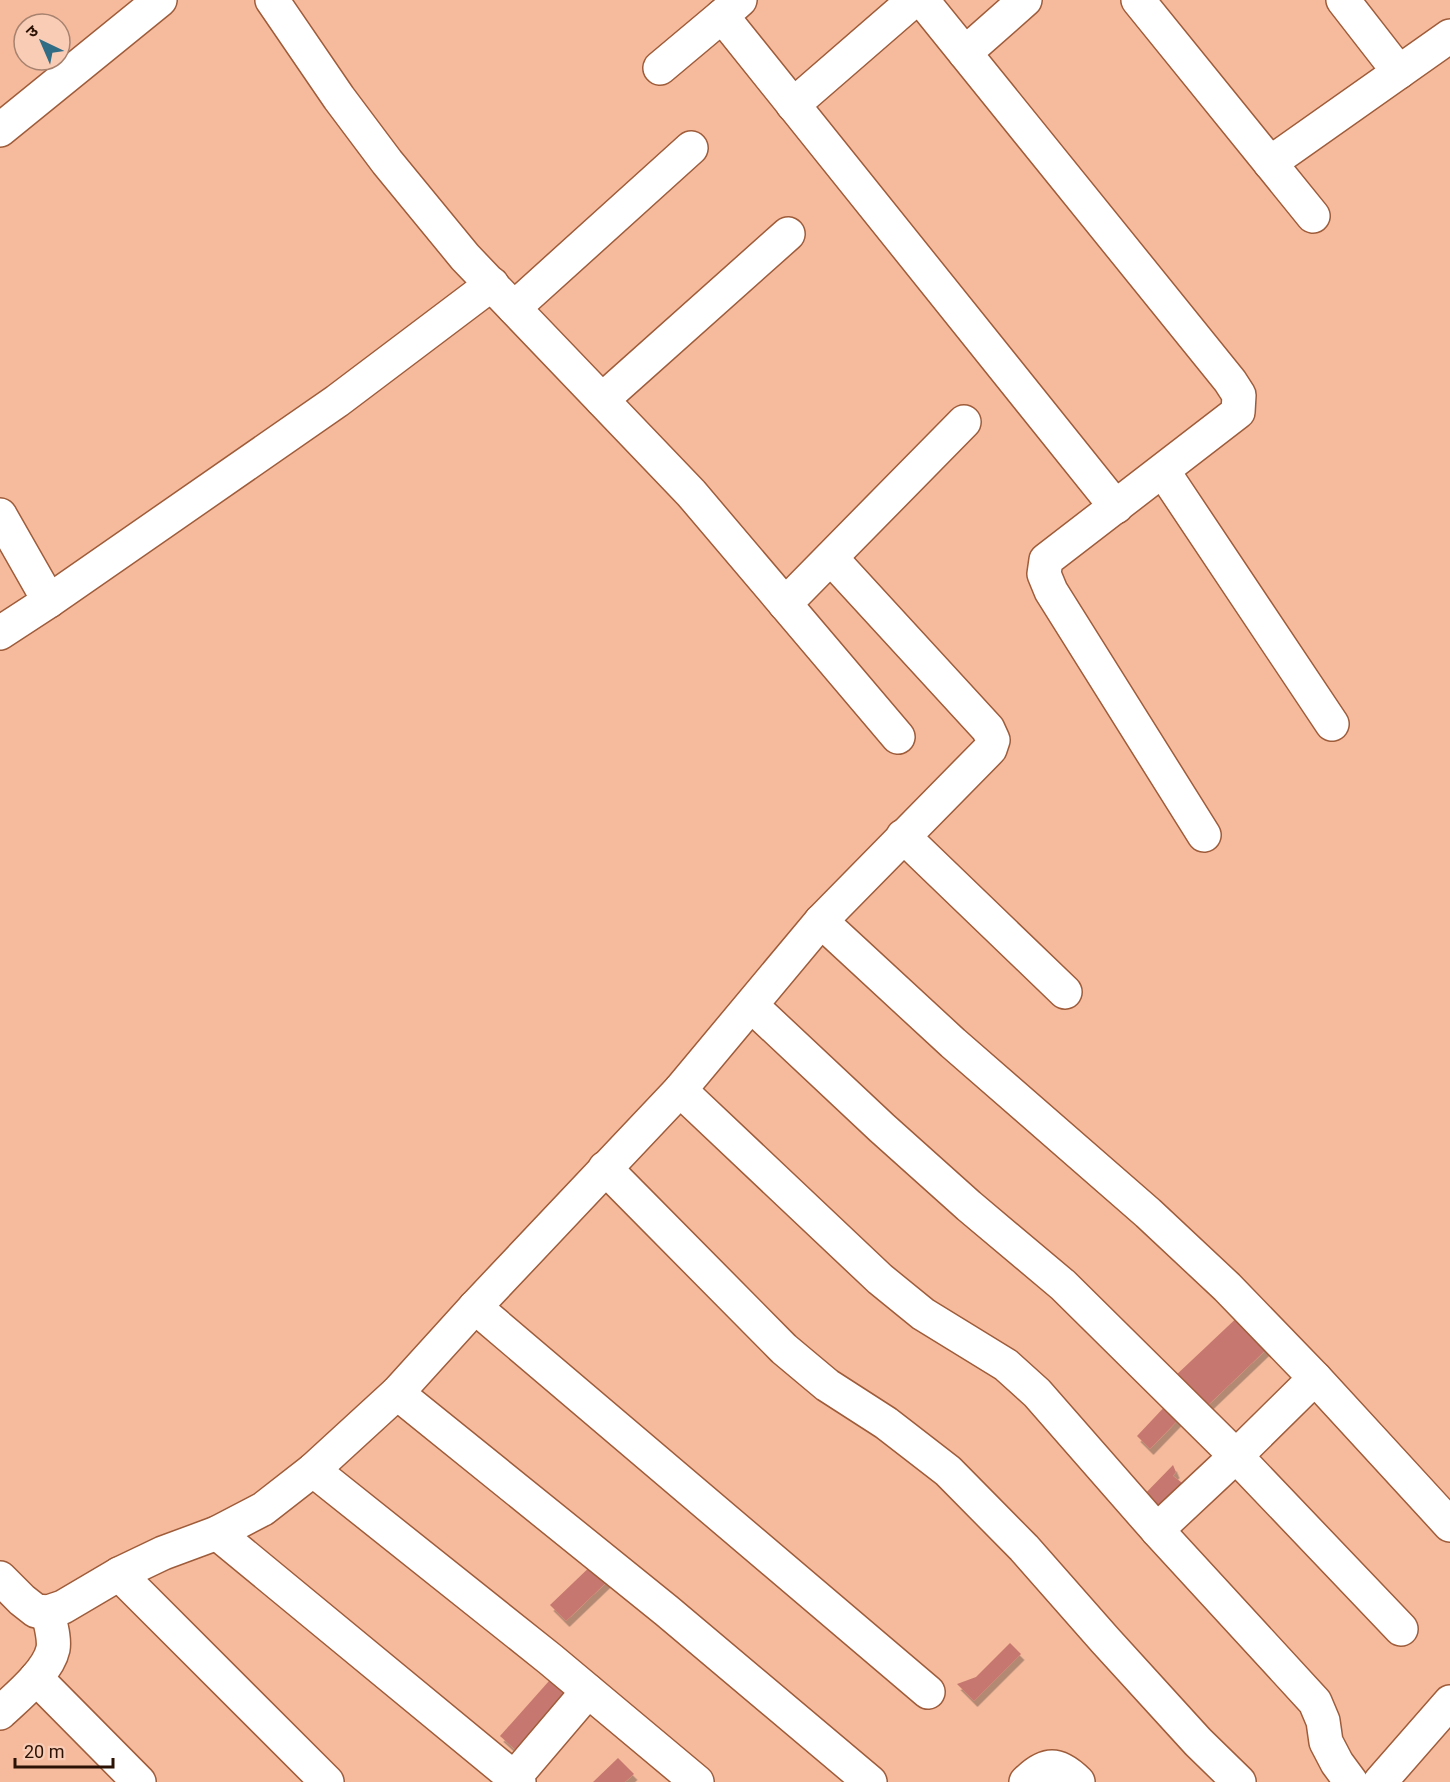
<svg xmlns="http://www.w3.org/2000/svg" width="1450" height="1782" font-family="Roboto,'Noto Sans Devanagari',sans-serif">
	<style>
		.building { fill: #c6786f; filter: url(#shadow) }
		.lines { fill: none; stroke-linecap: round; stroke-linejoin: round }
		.street-casing { stroke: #9f5c3a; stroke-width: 36 }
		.street { stroke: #fff; stroke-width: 33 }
	</style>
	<defs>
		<filter id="shadow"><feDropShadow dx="3.5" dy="6" stdDeviation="0" flood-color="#0004"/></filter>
	</defs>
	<rect width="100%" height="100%" fill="#f6bb9d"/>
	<g class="building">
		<polygon points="1243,1312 1273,1343 1204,1409 1174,1377"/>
		<polygon points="1169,1402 1178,1420 1150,1449 1137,1436"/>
		<polygon points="1173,1465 1176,1472 1173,1476 1185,1485 1157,1520 1138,1501"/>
		<polygon points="597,1560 613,1576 566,1621 550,1605"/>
		<polygon points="1010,1643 1021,1654 974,1701 957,1684 976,1677"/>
		<polygon points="557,1672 576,1688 519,1753 500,1736"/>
		<polygon points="618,1758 634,1774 625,1782 593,1782"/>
	</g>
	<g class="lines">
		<g class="street-casing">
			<g id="street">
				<polyline points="272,0 339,98 387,162 465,257 691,493 898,737"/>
				<polyline points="740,0 722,16 1116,507"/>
				<polyline points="922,0 1230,381 1239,395 1238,412 1046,560 1044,574 1051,591 1204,835"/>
				<polyline points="1138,0 1313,216"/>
				<polyline points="1343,0 1399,72"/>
				<polyline points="965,53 1025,0"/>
				<polyline points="660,68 722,16"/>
				<polyline points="793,105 914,0"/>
				<polyline points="0,130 160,0"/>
				<polyline points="1270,163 1450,36"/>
				<polyline points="514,308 691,148"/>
				<polyline points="602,400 788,234"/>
				<polyline points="1163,471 1332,724"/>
				<polyline points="0,515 49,601"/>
				<polyline points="785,604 964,422"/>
				<polyline points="0,633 49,601 337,401 492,284"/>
				<polyline points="903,836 1065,992"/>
				<polyline points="821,921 953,1043 1148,1213 1227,1287 1315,1378 1450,1525"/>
				<polyline points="752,1006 882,1128 969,1206 1063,1285 1236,1456 1401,1629"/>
				<polyline points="680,1090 880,1279 923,1314 1006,1365 1037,1393 1157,1530 1315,1702 1323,1721 1326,1742 1337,1763 1351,1782"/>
				<polyline points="605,1168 784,1349 827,1385 886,1423 948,1471 1024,1548 1105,1640 1198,1742 1239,1782"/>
				<polyline points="475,1307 928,1692"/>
				<polyline points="397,1393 667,1611 870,1782"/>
				<polyline points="313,1470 550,1659 697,1782"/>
				<polyline points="1157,1530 1236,1456 1315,1378"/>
				<polyline points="217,1533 519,1782"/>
				<polyline points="119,1574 327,1782"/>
				<polyline points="0,1578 22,1600 36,1611 48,1612 63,1607 119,1574 163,1553 217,1533 263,1509 313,1470 397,1393 475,1307 680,1090 821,921 990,749 993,740 988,729 831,558"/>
				<polyline points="36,1678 139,1782"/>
				<path d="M0,1713C17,1697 48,1672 53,1649C55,1638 50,1623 48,1612"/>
				<polyline points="514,1778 588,1691"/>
				<path d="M1026,1782C1046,1762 1058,1762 1078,1782"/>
				<polyline points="1380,1782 1450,1702"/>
			</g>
		</g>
		<use href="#street" class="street"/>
	</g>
	<g transform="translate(42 42) rotate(316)"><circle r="28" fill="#f9ccb6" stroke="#a7826f" stroke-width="1.5"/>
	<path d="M0-4.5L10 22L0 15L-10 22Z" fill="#316d85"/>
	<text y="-9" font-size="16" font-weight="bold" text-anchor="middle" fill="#2c1204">उ</text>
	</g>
	<path d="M15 1758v9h98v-9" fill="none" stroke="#2c1204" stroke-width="3"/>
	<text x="24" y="1758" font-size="18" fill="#2c1204" stroke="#f9ccb6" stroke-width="4.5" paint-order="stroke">20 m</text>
</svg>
